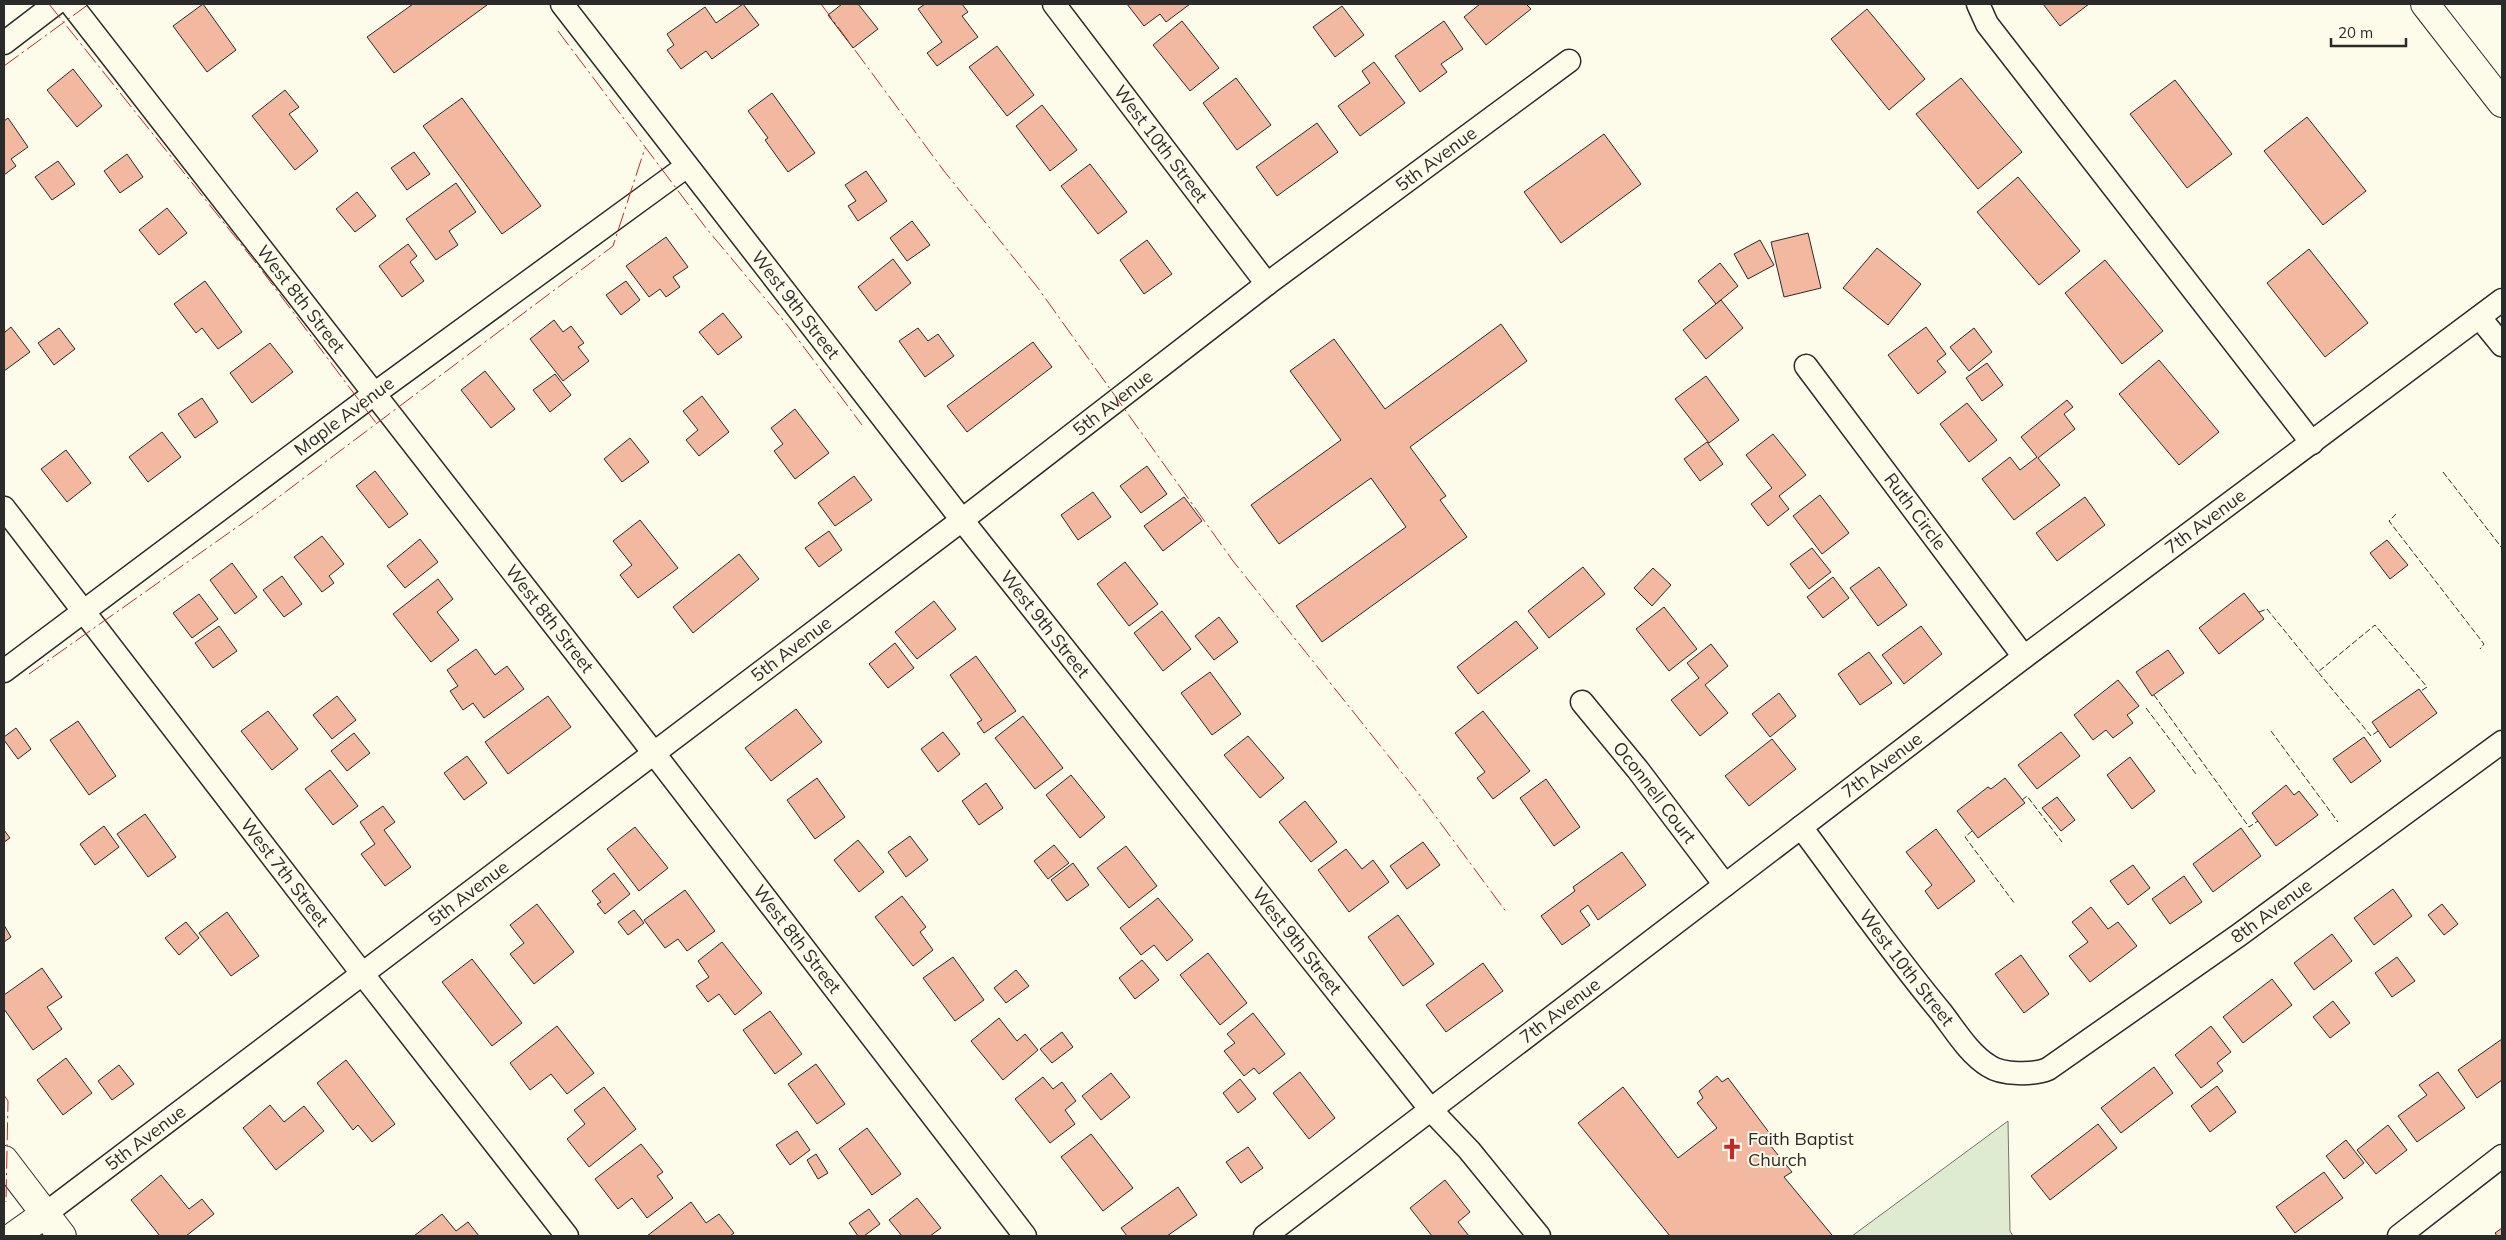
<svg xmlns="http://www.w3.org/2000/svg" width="2506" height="1240" font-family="Mulish,sans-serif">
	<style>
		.green { fill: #deebd1; stroke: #74746e }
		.building { fill: #f2b8a0; stroke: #2b2b2b }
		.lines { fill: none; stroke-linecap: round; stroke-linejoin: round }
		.minor-casing { stroke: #2b2b2b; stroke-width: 25 }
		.tertiary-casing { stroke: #2b2b2b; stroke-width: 30 }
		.minor { stroke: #fdfbea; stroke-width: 22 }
		.tertiary { stroke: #fdfbea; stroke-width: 28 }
		.fence { stroke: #2b2b2b; stroke-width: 1; stroke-dasharray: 6 2.5; stroke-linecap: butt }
		.power { stroke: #c62828; stroke-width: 1; stroke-dasharray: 18 4 2.5 4; stroke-linecap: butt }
		.labels { text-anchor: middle; stroke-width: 4; stroke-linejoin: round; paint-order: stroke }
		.street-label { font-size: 18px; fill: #2b2b2b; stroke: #fdfbea }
		.poi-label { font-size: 18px; fill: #2b2b2b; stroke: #fdfbea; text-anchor: start }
	</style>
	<rect width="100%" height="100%" fill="#fdfbea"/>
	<polygon class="green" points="2008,1121 2010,1231 2013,1236 1852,1236"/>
	<g class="building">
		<polygon points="203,4 236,50 207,72 173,26"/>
		<polygon points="413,4 486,4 487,5 394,73 367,37"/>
		<polygon points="743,4 759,25 712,59 706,51 681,69 667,50 674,45 667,34 705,7 716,23"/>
		<polygon points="842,4 858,4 878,29 853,48 828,15"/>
		<polygon points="925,4 962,4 968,12 962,16 978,37 937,66 927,53 942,42 918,9"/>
		<polygon points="1127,4 1190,4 1166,22 1160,14 1144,26"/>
		<polygon points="1480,4 1526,4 1531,9 1486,45 1464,17"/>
		<polygon points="2043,4 2089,4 2060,26"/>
		<polygon points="1342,6 1364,35 1335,57 1313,27"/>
		<polygon points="1867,9 1925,79 1889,110 1831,39"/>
		<polygon points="1182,21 1219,68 1190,91 1153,45"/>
		<polygon points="1444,21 1463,49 1441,64 1447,72 1420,92 1395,56"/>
		<polygon points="997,46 1034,95 1007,116 969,67"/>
		<polygon points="1374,62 1405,103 1360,136 1338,106 1370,83 1362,71"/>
		<polygon points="73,69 102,106 77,127 47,90"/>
		<polygon points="1236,78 1271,125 1237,150 1203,103"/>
		<polygon points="1961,78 2022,152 1978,189 1916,114"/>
		<polygon points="2175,80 2232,154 2187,188 2130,114"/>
		<polygon points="285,90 299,107 289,114 318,151 295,170 252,116"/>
		<polygon points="772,93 815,153 788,172 765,140 768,138 748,111"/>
		<polygon points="462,98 541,206 502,234 423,126"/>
		<polygon points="1042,105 1077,150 1050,171 1016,126"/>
		<polygon points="2307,117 2366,191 2323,225 2264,151"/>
		<polygon points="8,118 28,147 11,159 16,166 4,175 4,121"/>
		<polygon points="1317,123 1338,152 1277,196 1256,167"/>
		<polygon points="1604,134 1641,184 1561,243 1524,192"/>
		<polygon points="414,152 430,174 407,190 391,168"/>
		<polygon points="127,154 143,177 120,193 104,171"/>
		<polygon points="58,161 75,184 52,200 35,177"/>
		<polygon points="1090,164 1127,212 1098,234 1061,186"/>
		<polygon points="866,171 887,201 858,221 848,206 856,201 845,185"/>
		<polygon points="2018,177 2080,251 2039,285 1977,212"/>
		<polygon points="456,183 476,212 449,231 458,245 436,260 406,219"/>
		<polygon points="357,192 376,216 355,232 336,209"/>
		<polygon points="167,208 187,233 159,255 139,230"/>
		<polygon points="912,221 930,245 907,261 890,238"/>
		<polygon points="1808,233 1821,288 1784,297 1771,242"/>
		<polygon points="666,237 688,267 673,277 680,287 666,297 660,289 649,297 626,266"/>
		<polygon points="1147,240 1172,274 1144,294 1120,260"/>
		<polygon points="1760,240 1774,265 1748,279 1734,254"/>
		<polygon points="408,244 417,256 410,262 424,281 402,297 379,266"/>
		<polygon points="1877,248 1921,284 1888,325 1843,288"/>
		<polygon points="2309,249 2368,323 2325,357 2267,283"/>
		<polygon points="893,259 911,283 876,311 858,287"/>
		<polygon points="2105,260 2163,331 2122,364 2065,293"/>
		<polygon points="1720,263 1738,286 1716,304 1698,281"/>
		<polygon points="205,281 242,332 218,349 202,328 196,333 174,304"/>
		<polygon points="626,281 640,300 621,315 606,295"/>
		<polygon points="1721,300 1743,328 1706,359 1683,330"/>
		<polygon points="723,313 742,337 718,355 699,332"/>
		<polygon points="554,320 563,332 571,326 584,343 578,347 589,361 563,381 530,339"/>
		<polygon points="1501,324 1527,361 1410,447 1446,496 1440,500 1467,537 1322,642 1296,606 1406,527 1371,478 1279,544 1251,505 1341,440 1290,371 1334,339 1385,409"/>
		<polygon points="11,327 30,352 4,371 4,333"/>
		<polygon points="1926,327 1946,354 1937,361 1946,372 1918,394 1888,355"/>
		<polygon points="59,328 75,349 54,365 38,343"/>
		<polygon points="918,328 928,341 938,334 954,356 925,377 899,341"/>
		<polygon points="1974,328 1992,352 1969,371 1950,347"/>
		<polygon points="1033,342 1052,367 967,432 947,406"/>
		<polygon points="270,343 293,372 252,403 230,373"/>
		<polygon points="2159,360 2219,432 2179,465 2119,394"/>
		<polygon points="1987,363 2003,385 1982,401 1966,378"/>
		<polygon points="485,371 515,409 491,428 461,390"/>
		<polygon points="555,374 571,395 550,412 533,390"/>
		<polygon points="1706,376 1739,420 1709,443 1675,399"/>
		<polygon points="702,396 729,432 699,456 686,440 698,430 683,411"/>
		<polygon points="202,398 218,422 195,438 178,414"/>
		<polygon points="2067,400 2073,407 2064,414 2075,429 2038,458 2060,485 2014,520 1982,479 2010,457 2020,470 2037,457 2021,437"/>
		<polygon points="1967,403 1997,440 1969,462 1940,424"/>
		<polygon points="795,409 829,453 795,479 774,451 783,444 771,428"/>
		<polygon points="162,432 181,457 148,482 129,457"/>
		<polygon points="1773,434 1806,475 1779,496 1789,509 1768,526 1751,504 1772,488 1746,455"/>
		<polygon points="630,438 649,462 622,482 604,459"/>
		<polygon points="1707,442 1723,464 1700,481 1684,459"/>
		<polygon points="66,450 91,483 67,502 41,469"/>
		<polygon points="1147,466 1167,494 1141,513 1120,486"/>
		<polygon points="375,471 408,514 389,528 356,486"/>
		<polygon points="854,476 872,500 835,526 818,503"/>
		<polygon points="1093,492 1111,517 1078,540 1061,515"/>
		<polygon points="1820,495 1849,533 1822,554 1793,516"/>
		<polygon points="1184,497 1202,521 1163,551 1144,526"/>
		<polygon points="2085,497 2105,525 2057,561 2036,533"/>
		<polygon points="640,520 678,568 638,598 620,575 632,565 613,541"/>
		<polygon points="829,531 842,550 819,567 805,548"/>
		<polygon points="322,536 344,564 329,576 334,583 322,592 294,557"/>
		<polygon points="420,539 438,562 405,588 387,566"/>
		<polygon points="2387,540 2408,565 2390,579 2370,553"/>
		<polygon points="1812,548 1831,572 1809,589 1790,564"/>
		<polygon points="739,554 759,579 693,633 673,607"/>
		<polygon points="1125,562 1158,604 1129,626 1097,584"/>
		<polygon points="232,563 257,597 235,614 210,580"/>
		<polygon points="1583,567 1605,594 1549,638 1528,611"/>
		<polygon points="1879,567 1907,605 1878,626 1850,588"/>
		<polygon points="1653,568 1671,585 1652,606 1634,588"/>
		<polygon points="282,576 302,604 284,617 263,590"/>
		<polygon points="1833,577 1849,598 1823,618 1807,597"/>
		<polygon points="438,579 453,599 437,612 459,640 431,662 393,614"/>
		<polygon points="2244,593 2264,619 2219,654 2199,628"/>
		<polygon points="199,594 218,619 192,638 173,613"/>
		<polygon points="934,601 956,629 917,659 895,632"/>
		<polygon points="1664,607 1697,649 1669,671 1636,629"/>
		<polygon points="1162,611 1191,649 1163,671 1134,633"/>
		<polygon points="1219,617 1238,642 1214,660 1195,636"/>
		<polygon points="1516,621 1538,648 1478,694 1457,667"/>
		<polygon points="219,626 237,651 213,668 195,643"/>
		<polygon points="1921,626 1942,654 1904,684 1882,655"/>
		<polygon points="895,643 914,668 888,688 869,664"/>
		<polygon points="1711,644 1728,666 1705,685 1728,713 1700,736 1671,700 1699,678 1687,663"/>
		<polygon points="476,649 495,675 507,666 524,689 484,718 473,703 463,710 450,691 458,686 447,670"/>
		<polygon points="2168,650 2184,673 2152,696 2136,672"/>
		<polygon points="1869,652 1892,683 1860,705 1838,674"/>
		<polygon points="976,656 1016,711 984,733 977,723 982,720 950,675"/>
		<polygon points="1210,672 1241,714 1212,735 1181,693"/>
		<polygon points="2118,680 2139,706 2127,715 2133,723 2113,738 2106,730 2093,740 2074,715"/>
		<polygon points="2419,689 2437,713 2390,748 2372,722"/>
		<polygon points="1779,693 1796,716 1770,737 1752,714"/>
		<polygon points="337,696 356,720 332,739 313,715"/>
		<polygon points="548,696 571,727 508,774 485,742"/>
		<polygon points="796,709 822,742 771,781 745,748"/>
		<polygon points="268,711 298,749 272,770 241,731"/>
		<polygon points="1483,711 1530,771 1493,799 1477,778 1485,772 1455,733"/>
		<polygon points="1023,716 1063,768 1035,789 995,738"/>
		<polygon points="78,721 116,776 89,795 50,740"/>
		<polygon points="16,728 31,749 18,759 4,740 4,737"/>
		<polygon points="943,732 960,754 938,772 921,749"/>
		<polygon points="2061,732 2080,756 2037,789 2018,765"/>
		<polygon points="354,733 370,753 347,771 331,751"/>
		<polygon points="1248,736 1284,778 1260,798 1224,755"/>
		<polygon points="2364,737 2381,761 2351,783 2333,759"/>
		<polygon points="1772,739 1796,769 1749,806 1725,776"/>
		<polygon points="467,756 487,783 464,800 444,773"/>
		<polygon points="2130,757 2155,791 2132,809 2107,775"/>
		<polygon points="330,770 358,806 333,825 305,789"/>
		<polygon points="1071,775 1105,817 1080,838 1046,795"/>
		<polygon points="817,778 845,817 815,839 787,800"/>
		<polygon points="2005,778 2025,803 1978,838 1957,811 1988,787 1991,789"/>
		<polygon points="1546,779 1580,827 1554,846 1520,798"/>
		<polygon points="986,783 1003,808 979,825 962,801"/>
		<polygon points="2286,785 2294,795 2299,791 2318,815 2276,846 2252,813"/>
		<polygon points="2057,797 2075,820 2061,831 2042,808"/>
		<polygon points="1305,801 1337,842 1311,862 1279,822"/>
		<polygon points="383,806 395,822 384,830 411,867 385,886 361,854 375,844 360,822"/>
		<polygon points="145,814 176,857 148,877 117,834"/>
		<polygon points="104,826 119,847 95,865 80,844"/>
		<polygon points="635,827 668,868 639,891 607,849"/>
		<polygon points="2241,828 2261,856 2213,892 2193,864"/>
		<polygon points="1936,829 1975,881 1938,909 1925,891 1932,885 1906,852"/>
		<polygon points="4,830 10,838 4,842"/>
		<polygon points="910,836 928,860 906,877 888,852"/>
		<polygon points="858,840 884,872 859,892 834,860"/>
		<polygon points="1423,842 1440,865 1407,889 1390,866"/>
		<polygon points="1054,845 1069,863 1048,879 1034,861"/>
		<polygon points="1126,846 1157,886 1129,908 1097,868"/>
		<polygon points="1346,849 1362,869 1373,860 1389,882 1349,912 1318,870"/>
		<polygon points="1622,852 1646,885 1598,920 1588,905 1580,911 1590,925 1562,945 1541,916 1575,891 1573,887"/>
		<polygon points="1073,863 1089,885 1067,901 1051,880"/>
		<polygon points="2133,865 2150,888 2128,905 2110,881"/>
		<polygon points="614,873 630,894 605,914 597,904 601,902 592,891"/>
		<polygon points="2184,876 2202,902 2170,924 2152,899"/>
		<polygon points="2393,889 2412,916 2374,945 2354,918"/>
		<polygon points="685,890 715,931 687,951 678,939 665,948 644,920"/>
		<polygon points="902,896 926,927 920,932 933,950 913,966 875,917"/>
		<polygon points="1158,898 1193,940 1167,961 1154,945 1141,955 1120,928"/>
		<polygon points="537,904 574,952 534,984 510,954 524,943 510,925"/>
		<polygon points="2442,904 2458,924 2444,935 2428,915"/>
		<polygon points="2091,907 2108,929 2118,922 2137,946 2090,982 2069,956 2088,942 2072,922"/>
		<polygon points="634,910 644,923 628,935 618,922"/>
		<polygon points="227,912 259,956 231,976 199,933"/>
		<polygon points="1398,915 1434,964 1403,986 1368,937"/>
		<polygon points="186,922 199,938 179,955 165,938"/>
		<polygon points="4,925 11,937 4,942"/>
		<polygon points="2332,934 2352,961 2314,990 2294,963"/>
		<polygon points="722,942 762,993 735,1015 719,994 708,1002 696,986 709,977 698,961"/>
		<polygon points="1208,953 1247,1003 1220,1025 1180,975"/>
		<polygon points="2021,955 2049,994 2024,1013 1995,974"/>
		<polygon points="953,957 984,1000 955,1021 923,978"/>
		<polygon points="2397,957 2415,981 2392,997 2375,973"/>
		<polygon points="472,959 522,1023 492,1046 442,982"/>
		<polygon points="1142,960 1159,980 1135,999 1119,978"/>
		<polygon points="1483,963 1503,991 1446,1032 1426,1005"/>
		<polygon points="42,968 62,997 47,1007 62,1029 33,1050 4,1009 4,995"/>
		<polygon points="1016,970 1029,986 1006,1003 994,988"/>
		<polygon points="2272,979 2292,1005 2243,1043 2223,1017"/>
		<polygon points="2333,1001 2350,1023 2330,1038 2313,1017"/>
		<polygon points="770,1011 802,1054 775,1074 743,1030"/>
		<polygon points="1253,1013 1285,1054 1259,1074 1254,1068 1244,1076 1224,1051 1235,1043 1227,1034"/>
		<polygon points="999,1018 1017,1041 1025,1034 1038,1050 1003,1080 971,1041"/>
		<polygon points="557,1026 594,1073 567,1094 551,1074 530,1090 510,1063"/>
		<polygon points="2211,1026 2231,1052 2217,1063 2223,1071 2201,1088 2175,1055"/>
		<polygon points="1062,1032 1073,1047 1052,1063 1040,1049"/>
		<polygon points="2502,1039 2502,1080 2477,1098 2458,1070"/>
		<polygon points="66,1058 92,1093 63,1115 37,1080"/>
		<polygon points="346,1060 395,1124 372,1142 358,1125 353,1130 317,1083"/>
		<polygon points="816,1064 845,1104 817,1124 788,1084"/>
		<polygon points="119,1065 134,1084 112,1100 98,1081"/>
		<polygon points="2154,1067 2173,1093 2121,1133 2101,1108"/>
		<polygon points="1300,1072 1335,1118 1309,1139 1273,1093"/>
		<polygon points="2438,1072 2465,1108 2417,1142 2398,1116 2427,1095 2419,1085"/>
		<polygon points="1111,1073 1130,1097 1101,1120 1082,1096"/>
		<polygon points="1717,1076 1722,1082 1728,1078 1771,1135 1765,1139 1792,1172 1784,1177 1832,1235 1830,1236 1670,1236 1578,1123 1623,1087 1678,1158 1717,1128 1697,1103 1703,1098 1699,1091"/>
		<polygon points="1043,1077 1053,1089 1062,1082 1076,1101 1065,1110 1075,1124 1050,1143 1015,1099"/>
		<polygon points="1240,1079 1256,1099 1238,1113 1223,1093"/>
		<polygon points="2217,1086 2236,1112 2210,1132 2191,1106"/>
		<polygon points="604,1087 636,1129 589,1167 567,1139 585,1124 574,1110"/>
		<polygon points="270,1105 284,1122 304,1106 324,1131 276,1170 243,1128"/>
		<polygon points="2098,1124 2117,1148 2050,1200 2031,1176"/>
		<polygon points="2388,1125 2407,1150 2376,1174 2357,1150"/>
		<polygon points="867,1128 901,1174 872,1195 839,1149"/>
		<polygon points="797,1131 810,1150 790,1165 776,1145"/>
		<polygon points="1091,1134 1133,1188 1103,1211 1061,1157"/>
		<polygon points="2346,1140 2364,1163 2344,1179 2326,1156"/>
		<polygon points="641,1144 663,1172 657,1176 673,1198 647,1218 632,1198 618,1209 595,1179"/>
		<polygon points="1248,1147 1263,1168 1241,1183 1226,1162"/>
		<polygon points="816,1154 828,1173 818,1179 807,1160"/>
		<polygon points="2324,1172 2343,1198 2295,1233 2276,1207"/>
		<polygon points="161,1175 189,1209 202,1199 214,1214 186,1236 160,1236 131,1200"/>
		<polygon points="1445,1180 1470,1212 1458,1222 1469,1236 1432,1236 1410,1208"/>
		<polygon points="1178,1187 1197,1215 1167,1236 1127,1236 1121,1228"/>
		<polygon points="917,1198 941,1228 930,1236 902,1236 889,1220"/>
		<polygon points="691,1202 706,1223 719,1214 734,1233 730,1236 647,1236"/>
		<polygon points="869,1209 880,1224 864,1236 858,1236 849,1223"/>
		<polygon points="442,1214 456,1231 468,1222 479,1236 414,1236"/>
		<polygon points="2502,1228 2502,1236 2497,1236 2495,1233"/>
	</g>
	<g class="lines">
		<g class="minor-casing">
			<g id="minor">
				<path id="s1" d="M71,4L653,752L1025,1236"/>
				<path id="s2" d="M562,4L962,520L1431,1110L1469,1150L1539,1236"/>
				<path id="s3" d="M1054,4L1267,284"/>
				<polyline points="1978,4 1987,24 2312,443"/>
				<polyline points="4,43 55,4"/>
				<polyline points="2480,318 2502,345"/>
				<path id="s4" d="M1806,366L2024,657"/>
				<path id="s5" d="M4,508L361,972L567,1236"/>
				<path id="s6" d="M4,671L374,394L687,166"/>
				<path id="s7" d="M1582,702L1638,770L1725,885"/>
				<path id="s8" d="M1801,827C1847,889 1892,953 1941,1012C1955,1030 1969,1054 1989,1066C2002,1075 2034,1075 2048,1069L2239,935L2502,742"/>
				<path id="s9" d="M45,1214L962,520L1267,284L1569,61"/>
				<path id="s10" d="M1265,1236L2024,657L2502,300"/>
				<polyline points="2399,1236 2502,1156"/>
			</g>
		</g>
		<g class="tertiary-casing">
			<g id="tertiary">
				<polyline points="2425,4 2502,103"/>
				<polyline points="4,1160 62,1236"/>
				<polyline points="14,1236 45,1214"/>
			</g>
		</g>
		<use href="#minor" class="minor"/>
		<use href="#tertiary" class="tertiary"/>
		<g class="fence">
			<polyline points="2443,472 2502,548"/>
			<polyline points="2396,514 2389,521 2484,644 2480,649"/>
			<polyline points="2259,612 2267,609 2318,672"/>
			<polyline points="2154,695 2249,827 2258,821"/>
			<polyline points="2146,708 2196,774"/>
			<polyline points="2271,731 2338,822"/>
			<polyline points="2378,731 2371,736 2318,672 2375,625 2427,687 2421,691"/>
			<polyline points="2022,800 2027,796 2062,842"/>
			<polyline points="1972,831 1965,837 2015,904"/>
		</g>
		<g class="power">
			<polyline points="49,4 260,268 376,423"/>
			<polyline points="821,4 944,171 1038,288 1233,561 1422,798 1507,913"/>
			<polyline points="558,31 706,228 788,326 862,425"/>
			<polyline points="4,66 89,4"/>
			<polyline points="29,674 264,508 613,246 645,148"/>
			<polyline points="4,1095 8,1101 6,1202"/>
		</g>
	</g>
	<defs>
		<g id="church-bare" transform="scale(1.725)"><path d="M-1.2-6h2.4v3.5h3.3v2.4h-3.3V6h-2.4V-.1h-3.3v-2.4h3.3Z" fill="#c62828" stroke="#fdfbea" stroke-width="2.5" paint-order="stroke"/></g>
	</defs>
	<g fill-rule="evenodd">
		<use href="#church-bare" x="1732" y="1149"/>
	</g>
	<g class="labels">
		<g class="street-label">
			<text dy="6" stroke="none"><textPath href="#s3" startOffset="176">West 10th Street</textPath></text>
			<text dy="6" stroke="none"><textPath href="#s9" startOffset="1746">5th Avenue</textPath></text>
			<text dy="6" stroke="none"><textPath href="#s1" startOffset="374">West 8th Street</textPath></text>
			<text dy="6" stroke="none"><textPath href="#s2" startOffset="381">West 9th Street</textPath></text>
			<text dy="6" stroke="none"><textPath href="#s9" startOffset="1341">5th Avenue</textPath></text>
			<text dy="6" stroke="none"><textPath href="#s6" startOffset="425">Maple Avenue</textPath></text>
			<text dy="6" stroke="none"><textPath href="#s4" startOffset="182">Ruth Circle</textPath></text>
			<text dy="6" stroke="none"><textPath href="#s10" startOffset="1181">7th Avenue</textPath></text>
			<text dy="6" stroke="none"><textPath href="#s1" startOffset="779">West 8th Street</textPath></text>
			<text dy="6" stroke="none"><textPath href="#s2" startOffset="786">West 9th Street</textPath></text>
			<text dy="6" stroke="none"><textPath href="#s9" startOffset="936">5th Avenue</textPath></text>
			<text dy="6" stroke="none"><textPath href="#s10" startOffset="776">7th Avenue</textPath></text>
			<text dy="6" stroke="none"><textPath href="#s7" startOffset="116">Oconnell Court</textPath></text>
			<text dy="6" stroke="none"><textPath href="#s5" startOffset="460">West 7th Street</textPath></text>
			<text dy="6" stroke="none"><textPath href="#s9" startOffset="531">5th Avenue</textPath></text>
			<text dy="6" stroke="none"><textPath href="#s8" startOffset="639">8th Avenue</textPath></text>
			<text dy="6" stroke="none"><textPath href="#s1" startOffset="1184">West 8th Street</textPath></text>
			<text dy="6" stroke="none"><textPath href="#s2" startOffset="1191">West 9th Street</textPath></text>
			<text dy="6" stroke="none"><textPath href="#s8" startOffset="176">West 10th Street</textPath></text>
			<text dy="6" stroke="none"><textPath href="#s10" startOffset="371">7th Avenue</textPath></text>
			<text dy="6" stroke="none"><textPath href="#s9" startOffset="126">5th Avenue</textPath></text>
		</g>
		<g class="poi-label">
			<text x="1748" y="1145">Faith Baptist<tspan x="1748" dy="21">Church</tspan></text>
		</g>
	</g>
	<rect width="2506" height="1240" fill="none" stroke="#2b2b2b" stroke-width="10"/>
	<path d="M2331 38v8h75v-8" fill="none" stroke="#2b2b2b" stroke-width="2.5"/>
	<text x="2338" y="38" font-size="15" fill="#2b2b2b" stroke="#fdfbea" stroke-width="4" paint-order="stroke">20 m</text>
</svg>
